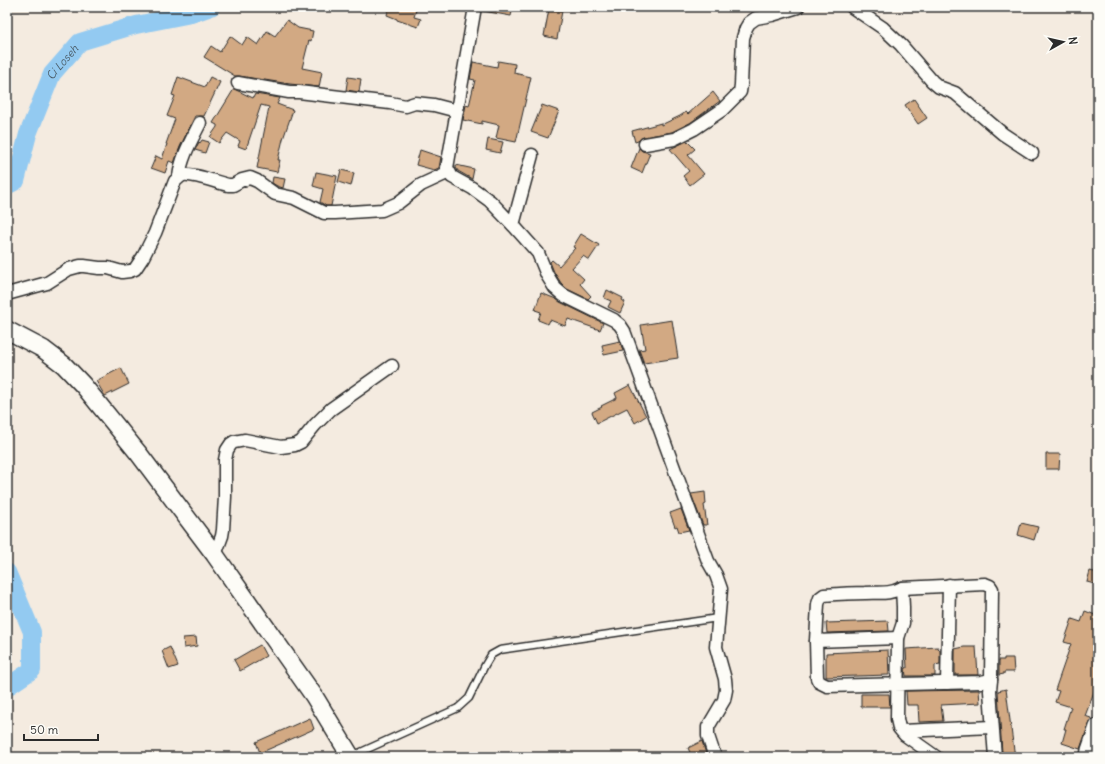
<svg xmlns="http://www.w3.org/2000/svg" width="1105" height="764" font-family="Delius,sans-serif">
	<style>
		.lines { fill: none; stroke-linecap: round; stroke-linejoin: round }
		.river { stroke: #93caf1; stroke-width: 18 }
		.building { fill: #d2a983; stroke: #2b2b2b }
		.lane-casing { stroke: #2b2b2b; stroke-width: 9 }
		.street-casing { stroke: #2b2b2b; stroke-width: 15 }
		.secondary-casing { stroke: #2b2b2b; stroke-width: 20 }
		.lane { stroke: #fdfcf7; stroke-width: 6 }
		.street { stroke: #fdfcf7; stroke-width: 12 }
		.secondary { stroke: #fdfcf7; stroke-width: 17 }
		.labels { text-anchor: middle; stroke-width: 3; stroke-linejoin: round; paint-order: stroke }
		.water-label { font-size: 11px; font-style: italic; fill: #4a5b66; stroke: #fdfcf7 }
	</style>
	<rect width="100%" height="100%" fill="#f4ebe0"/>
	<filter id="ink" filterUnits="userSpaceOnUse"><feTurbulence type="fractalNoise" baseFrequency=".025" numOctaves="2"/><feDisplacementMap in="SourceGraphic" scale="8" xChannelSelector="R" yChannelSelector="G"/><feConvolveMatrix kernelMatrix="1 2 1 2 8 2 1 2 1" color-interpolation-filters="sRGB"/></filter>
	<g filter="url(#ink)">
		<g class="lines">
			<g class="river">
				<path id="s1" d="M7,186L16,181L28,134L52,74L80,42L136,25L191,14L211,7"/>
				<polyline points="7,572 32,632 32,670 7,687"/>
			</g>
		</g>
		<g class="building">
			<polygon points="389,7 417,7 414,17 421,19 418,27 397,20 397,19 387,15"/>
			<polygon points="483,7 513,7 511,16 483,11"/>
			<polygon points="549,9 562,11 557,39 544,36"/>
			<polygon points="287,20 298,28 313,31 311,41 309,40 302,68 322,72 319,87 290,84 239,76 235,76 204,57 211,46 220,52 230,36 242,45 247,37 258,45 267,31 275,36"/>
			<polygon points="498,61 515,64 514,73 531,77 516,142 496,138 499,125 482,121 482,124 463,120 466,105 469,106 475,80 470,79 473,62 497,67"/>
			<polygon points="178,77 205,87 210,77 220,82 204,116 195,116 180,147 174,163 169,161 165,173 151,168 156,156 162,159 167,144 166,144 175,119 167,116 175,96 172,95"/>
			<polygon points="348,77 361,79 359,92 346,90"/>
			<polygon points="234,89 253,98 255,94 280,98 277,104 293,110 283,139 278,160 280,160 277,172 257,168 269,107 261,105 246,149 238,146 240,141 227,133 219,143 210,137 217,127 217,125 213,123"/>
			<polygon points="713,92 720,101 690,123 672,132 644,137 641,138 638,141 635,142 632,131 661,123 661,125 680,116 686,112 688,114"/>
			<polygon points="914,99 927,118 918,124 905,105"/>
			<polygon points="542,105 559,111 548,138 531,132"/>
			<polygon points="488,139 503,142 500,153 486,150"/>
			<polygon points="202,140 209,142 205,153 195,150 199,142 200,143"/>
			<polygon points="687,141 695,149 688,155 704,174 690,185 683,176 689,171 670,149"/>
			<polygon points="639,148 642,151 650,153 642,173 631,168"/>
			<polygon points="420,150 441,157 439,168 434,170 416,165"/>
			<polygon points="456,165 474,169 472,179 458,171 456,168"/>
			<polygon points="341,170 354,173 351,186 338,182"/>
			<polygon points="316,172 337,176 331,206 326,206 320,202 323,189 313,186"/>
			<polygon points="273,177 285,179 283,188 277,186 272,183"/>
			<polygon points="581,234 599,245 589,260 583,256 572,268 584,279 580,284 591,296 588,299 567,289 561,283 554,272 550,262 552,260 559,266 575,248 573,247"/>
			<polygon points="607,290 623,298 622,300 625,302 620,313 608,307 611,301 604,298"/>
			<polygon points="541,293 556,299 560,302 603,323 600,330 568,319 565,326 550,320 548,324 538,320 541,312 535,310"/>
			<polygon points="672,320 678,358 644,363 639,350 645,349 641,325"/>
			<polygon points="620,341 623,351 604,355 602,345"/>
			<polygon points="121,368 129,384 105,396 96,381"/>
			<polygon points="630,385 646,416 635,423 627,408 597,423 592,412 602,407 601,406 617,398 615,393"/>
			<polygon points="1046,454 1060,454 1059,469 1046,469"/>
			<polygon points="705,492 706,504 704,505 707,525 703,525 691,494"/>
			<polygon points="681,509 689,530 679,532 677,526 675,527 670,513"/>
			<polygon points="1021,523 1038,527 1034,540 1018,535"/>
			<polygon points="1090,571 1098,573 1098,585 1087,582"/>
			<polygon points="1085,611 1098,616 1098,681 1085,716 1091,718 1080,749 1062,743 1066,729 1064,729 1071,707 1055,702 1059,691 1055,690 1071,644 1064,642 1072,619 1081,622"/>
			<polygon points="888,621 889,631 827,633 826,623"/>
			<polygon points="196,637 197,646 184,648 183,638"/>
			<polygon points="260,645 266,656 240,671 234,660"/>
			<polygon points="170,647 178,666 169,669 162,651"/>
			<polygon points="938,647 939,650 940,650 940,664 935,665 935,676 906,676 905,668 907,668 906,649"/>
			<polygon points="964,647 976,647 978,675 955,675 955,649"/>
			<polygon points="888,650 889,675 826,677 826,653"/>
			<polygon points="1004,658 1013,658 1014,672 1004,672 1004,674 999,675 999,660 1004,660"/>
			<polygon points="1006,689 1012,736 1015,757 1003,757 1002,753 998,691"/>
			<polygon points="979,690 980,703 941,705 943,721 919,722 918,705 907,705 906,691"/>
			<polygon points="861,694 889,694 890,707 861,707"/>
			<polygon points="310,718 314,729 260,753 256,742"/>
			<polygon points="702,741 707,757 692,757 688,748"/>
		</g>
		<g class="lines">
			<g class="lane-casing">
				<polyline id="lane" points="352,756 458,708 469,698 485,665 491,655 500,650 718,618"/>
			</g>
			<g class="street-casing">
				<g id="street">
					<polyline points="475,7 447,168 452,177 472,188 490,201 513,225 538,253 547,275 555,288 563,295 614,320 620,325 624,331 708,561 716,575 721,589 716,647 725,679 726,690 724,700 708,727 708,736 715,757"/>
					<polyline points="852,7 883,28 901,45 932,81 939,87 955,93 1003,134 1032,153"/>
					<polyline points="238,83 289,92 299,92 390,103 406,106 415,103 434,105 457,111"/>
					<polyline points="645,144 674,139 694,129 722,110 740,92 741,85 743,38 746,28 749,23 756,18 772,15 798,7"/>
					<path d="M179,177C181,158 191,141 200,123"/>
					<polyline points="513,225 532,155"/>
					<path d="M7,294L47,283L69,269L80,266H84L99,268H108L122,272L130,271L135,269L143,257L155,233L175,181C178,179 180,176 183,175C193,173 218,183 228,185H233L242,180L250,178L257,181L275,194L294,198L324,213H335L382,210L398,203L421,185L449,172"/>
					<polyline points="215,555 222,536 223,530 225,497 225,460 227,450 231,444 234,442 245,440 281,447 295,445 301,442 315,425 331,409 392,366"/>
					<polyline points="902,588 985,584 990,586 992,589 991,680"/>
					<polyline points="816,641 898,638"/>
					<polyline points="947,683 949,585"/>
					<polyline points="902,731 992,727"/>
					<path d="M936,757L905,735L899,728L897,719L898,638L903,623V607L902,588C888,595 879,592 865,593C851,593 837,594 824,595L820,598L818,604L816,641L817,678L819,682L827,686L981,682L991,680L990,691L995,757"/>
				</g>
			</g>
			<g class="secondary-casing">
				<g id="secondary">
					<polyline points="7,330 43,349 64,365 83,385 139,454 215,555 314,696 351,757"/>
					<polyline points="1089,757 1090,750 1098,727"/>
				</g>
			</g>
			<use href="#lane" class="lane"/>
			<use href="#street" class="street"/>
			<use href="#secondary" class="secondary"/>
		</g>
	</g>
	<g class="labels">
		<g class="water-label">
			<text dy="4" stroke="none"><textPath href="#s1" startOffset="139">Ci Loseh</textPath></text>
		</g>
	</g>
	<rect width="1105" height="764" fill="none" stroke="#fdfcf7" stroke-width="24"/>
	<rect x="12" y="12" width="1081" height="740" fill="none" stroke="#2b2b2b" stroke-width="1.5" filter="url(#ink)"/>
	<g transform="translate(1063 42) rotate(82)" stroke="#fdfcf7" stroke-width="3" paint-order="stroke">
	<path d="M0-3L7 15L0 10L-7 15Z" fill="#2b2b2b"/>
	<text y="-6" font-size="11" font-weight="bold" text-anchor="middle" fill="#2b2b2b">N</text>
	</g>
	<path d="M24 734v6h74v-6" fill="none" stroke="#2b2b2b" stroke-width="2"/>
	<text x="30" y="734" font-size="12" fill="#2b2b2b" stroke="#fdfcf7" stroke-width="3" paint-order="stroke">50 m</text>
</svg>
